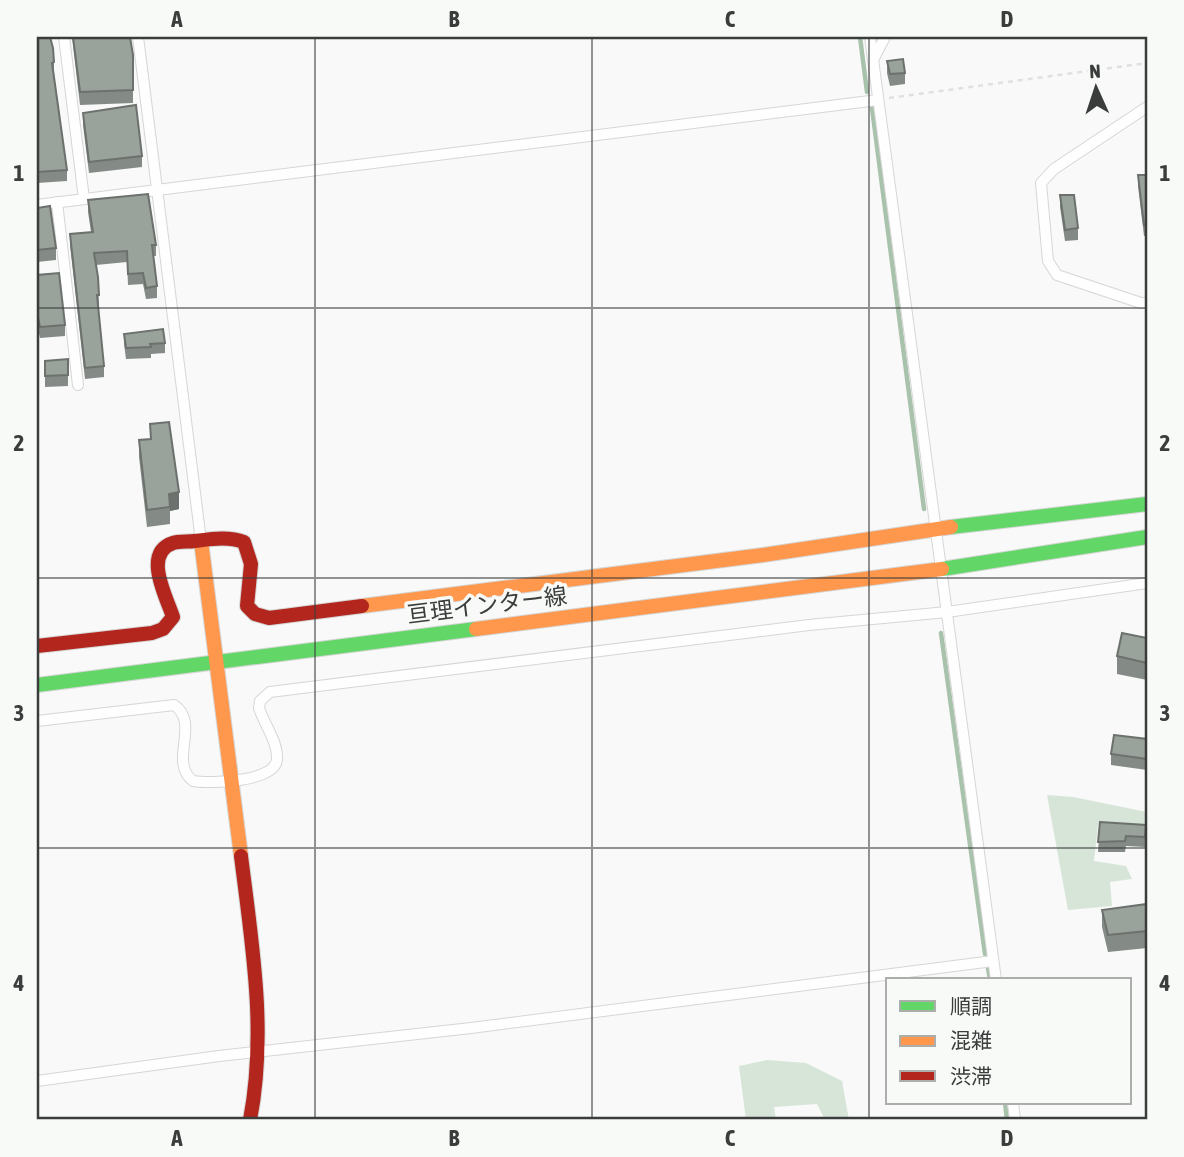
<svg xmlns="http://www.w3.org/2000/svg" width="1184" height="1157" font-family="'Asap Condensed','Noto Sans JP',sans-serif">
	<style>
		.green { fill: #d7e5d9 }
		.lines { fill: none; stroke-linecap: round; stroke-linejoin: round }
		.stream { stroke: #a9c2ac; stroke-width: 4.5 }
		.street-casing { stroke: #d5d6d5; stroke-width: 12 }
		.fast-casing { stroke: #d5d6d5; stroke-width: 16 }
		.slow-casing { stroke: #d5d6d5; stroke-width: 16 }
		.jam-casing { stroke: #d5d6d5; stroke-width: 16 }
		.path { stroke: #dfe0df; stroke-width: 2.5; stroke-dasharray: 5 5; stroke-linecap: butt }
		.street { stroke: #fefefe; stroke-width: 10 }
		.fast { stroke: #63d668; stroke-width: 14 }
		.slow { stroke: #ff974d; stroke-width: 14 }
		.jam { stroke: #b3261e; stroke-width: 14 }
		.wall { fill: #848b86 }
		.shaded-wall { fill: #6c716d }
		.building { fill: #9aa29c; stroke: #6c716d; stroke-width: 2 }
		.grid { fill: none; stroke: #3b3d3c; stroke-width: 2; stroke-opacity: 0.55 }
		.labels { text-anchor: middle; stroke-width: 7; stroke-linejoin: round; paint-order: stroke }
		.street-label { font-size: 23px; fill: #3b3d3c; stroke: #f7faf7 }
		.neatline { fill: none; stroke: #3b3d3c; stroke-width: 2.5 }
		.grid-label { font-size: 23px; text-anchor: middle; font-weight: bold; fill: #3b3d3c }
	</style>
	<rect width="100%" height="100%" fill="#f8f9f8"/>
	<g class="green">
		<polygon points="1047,795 1073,797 1147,812 1147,829 1098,825 1094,861 1126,866 1132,879 1110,882 1112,906 1068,910"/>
		<polygon points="767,1060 806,1063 842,1081 849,1120 825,1120 817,1104 774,1107 776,1120 746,1120 739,1066"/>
	</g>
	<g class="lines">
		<g class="stream">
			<polyline points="860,37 867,92"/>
			<polyline points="872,108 924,509"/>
			<polyline points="941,633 985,954"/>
			<polyline points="988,968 990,980"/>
			<polyline points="1005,1103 1007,1120"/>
		</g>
		<g class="street-casing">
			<g id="street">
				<polyline points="64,37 84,199"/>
				<polyline points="138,37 201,541"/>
				<polyline points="870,37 996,980"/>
				<polyline points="873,60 885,37"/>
				<polyline points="1147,107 1054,169 1041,183 1048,261 1057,275 1141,303 1147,303"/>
				<polyline points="57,202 78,385"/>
				<polyline points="37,205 878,100"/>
				<path d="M37,721L174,705C201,723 168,762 193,781C210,784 276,782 277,759C278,742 264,724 259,708L260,701L270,692L809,625L947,612L1147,583"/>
				<polyline points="37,1081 219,1056 471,1028 993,961"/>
				<polyline points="1013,1103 1015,1120"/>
			</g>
		</g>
		<g class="fast-casing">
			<g id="fast">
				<polyline points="951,527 1147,504"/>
				<polyline points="942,569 1147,537"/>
				<polyline points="37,685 476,629"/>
			</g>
		</g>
		<g class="slow-casing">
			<g id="slow">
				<polyline points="201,541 241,856"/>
				<polyline points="362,606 763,555 951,527"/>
				<polyline points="476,629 942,569"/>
			</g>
		</g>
		<g class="jam-casing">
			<g id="jam">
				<path d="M37,646L152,633L163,629L173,617C167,598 142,553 173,543C179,541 188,542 195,541C211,539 228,536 244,542L251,564L247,606L255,614L269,618L362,606"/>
				<path d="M241,856C252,944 267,1032 250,1120"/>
			</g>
		</g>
		<polyline class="path" points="889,98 1147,63"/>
		<use href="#street" class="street"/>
		<use href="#fast" class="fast"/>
		<use href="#slow" class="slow"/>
		<use href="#jam" class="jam"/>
	</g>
	<g class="wall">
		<polygon points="37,37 54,62 54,74 67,170 67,181 37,183"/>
		<polygon points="72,37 130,37 133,55 133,103 80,105"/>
		<polygon points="887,61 905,73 905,84 890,86 887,73"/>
		<polygon points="83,113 142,156 142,167 89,173 83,125"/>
		<polygon points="1138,175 1147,175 1147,235 1144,236 1138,186"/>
		<polygon points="1060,195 1078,228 1078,240 1065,241 1060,207"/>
		<polygon points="88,200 156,245 156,256 153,256 157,286 157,298 146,299 143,284 128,285 127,262 96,265 98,277 99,306 98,306 104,366 104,377 85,379 70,245 70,234 91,232 88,212"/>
		<polygon points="37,208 56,248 56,260 37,262"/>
		<polygon points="37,275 65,325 65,336 40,338 37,324"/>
		<polygon points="124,334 165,343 165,353 151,354 151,358 126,359 124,344"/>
		<polygon points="68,359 68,386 45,387 45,361"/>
		<polygon points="150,424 179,509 170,511 170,524 147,527 139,457 139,440 150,439"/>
		<polygon points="1147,638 1147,680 1117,674 1117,656"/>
		<polygon points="1147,739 1147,770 1111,765 1111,754"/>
		<polygon points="1100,822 1146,836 1145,847 1126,846 1125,852 1098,852"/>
		<polygon points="1147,904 1147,948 1108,952 1102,927 1102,910"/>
	</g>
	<polygon class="shaded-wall" points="179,492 179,509 170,511 169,494"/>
	<g class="building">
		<polygon points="37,37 50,37 53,48 54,62 52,63 67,170 37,172"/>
		<polygon points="73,37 130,37 133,55 133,90 80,92"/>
		<polygon points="903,59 905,73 890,74 887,61"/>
		<polygon points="136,105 142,156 89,162 83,113"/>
		<polygon points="1138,175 1147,175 1147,225 1144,225"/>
		<polygon points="148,194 156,245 152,245 157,286 146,288 143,273 128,274 127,251 94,253 98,277 99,295 97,295 104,366 85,368 70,234 93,232 88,200"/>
		<polygon points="1060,195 1074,195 1078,228 1065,230"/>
		<polygon points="50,206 56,248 37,250 37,208"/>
		<polygon points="59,273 65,325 40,327 37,313 37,275"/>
		<polygon points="163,329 165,343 150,344 151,347 126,348 124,334"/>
		<polygon points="68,359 68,375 45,376 45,361"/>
		<polygon points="169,422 179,492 169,494 170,507 147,510 139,440 151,439 150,424"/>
		<polygon points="1122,633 1147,638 1147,663 1117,656"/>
		<polygon points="1114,735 1147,739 1147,759 1111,754"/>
		<polygon points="1100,822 1146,825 1145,837 1126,836 1125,841 1098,842"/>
		<polygon points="1147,904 1147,931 1108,935 1102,910"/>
	</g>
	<path class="grid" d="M315,37V1120M592,37V1120M869,37V1120M37,308H1147M37,578H1147M37,848H1147"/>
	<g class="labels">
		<g class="street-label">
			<text transform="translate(487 605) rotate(-7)" y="8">亘理インター線</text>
		</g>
	</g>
	<rect width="1184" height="1157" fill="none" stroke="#f7faf7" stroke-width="77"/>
	<rect x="886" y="978" width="245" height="126" fill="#f7faf7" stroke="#acaeac" stroke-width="2"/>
	<rect x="900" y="1001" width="35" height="10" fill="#63d668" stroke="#acaeac" stroke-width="2"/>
	<text x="950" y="1014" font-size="21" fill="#3b3d3c">順調</text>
	<rect x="900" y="1036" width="35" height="10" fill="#ff974d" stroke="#acaeac" stroke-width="2"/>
	<text x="950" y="1048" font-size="21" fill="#3b3d3c">混雑</text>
	<rect x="900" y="1071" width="35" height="10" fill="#b3261e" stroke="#acaeac" stroke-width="2"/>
	<text x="950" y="1084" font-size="21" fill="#3b3d3c">渋滞</text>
	<g transform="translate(1096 88) rotate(357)" stroke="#f7faf7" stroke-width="5" paint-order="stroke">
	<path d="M0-5L12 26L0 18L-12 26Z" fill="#3b3d3c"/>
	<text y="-10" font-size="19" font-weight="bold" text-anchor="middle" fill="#3b3d3c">N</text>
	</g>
	<rect x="38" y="38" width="1108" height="1080" class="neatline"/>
	<g class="grid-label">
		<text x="177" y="27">A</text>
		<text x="454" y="27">B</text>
		<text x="730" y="27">C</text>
		<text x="1007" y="27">D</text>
		<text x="19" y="181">1</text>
		<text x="1165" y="181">1</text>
		<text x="19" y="451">2</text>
		<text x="1165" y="451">2</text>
		<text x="19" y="721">3</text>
		<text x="1165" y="721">3</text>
		<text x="19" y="991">4</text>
		<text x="1165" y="991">4</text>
		<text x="177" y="1146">A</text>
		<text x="454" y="1146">B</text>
		<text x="730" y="1146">C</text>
		<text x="1007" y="1146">D</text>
	</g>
</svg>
